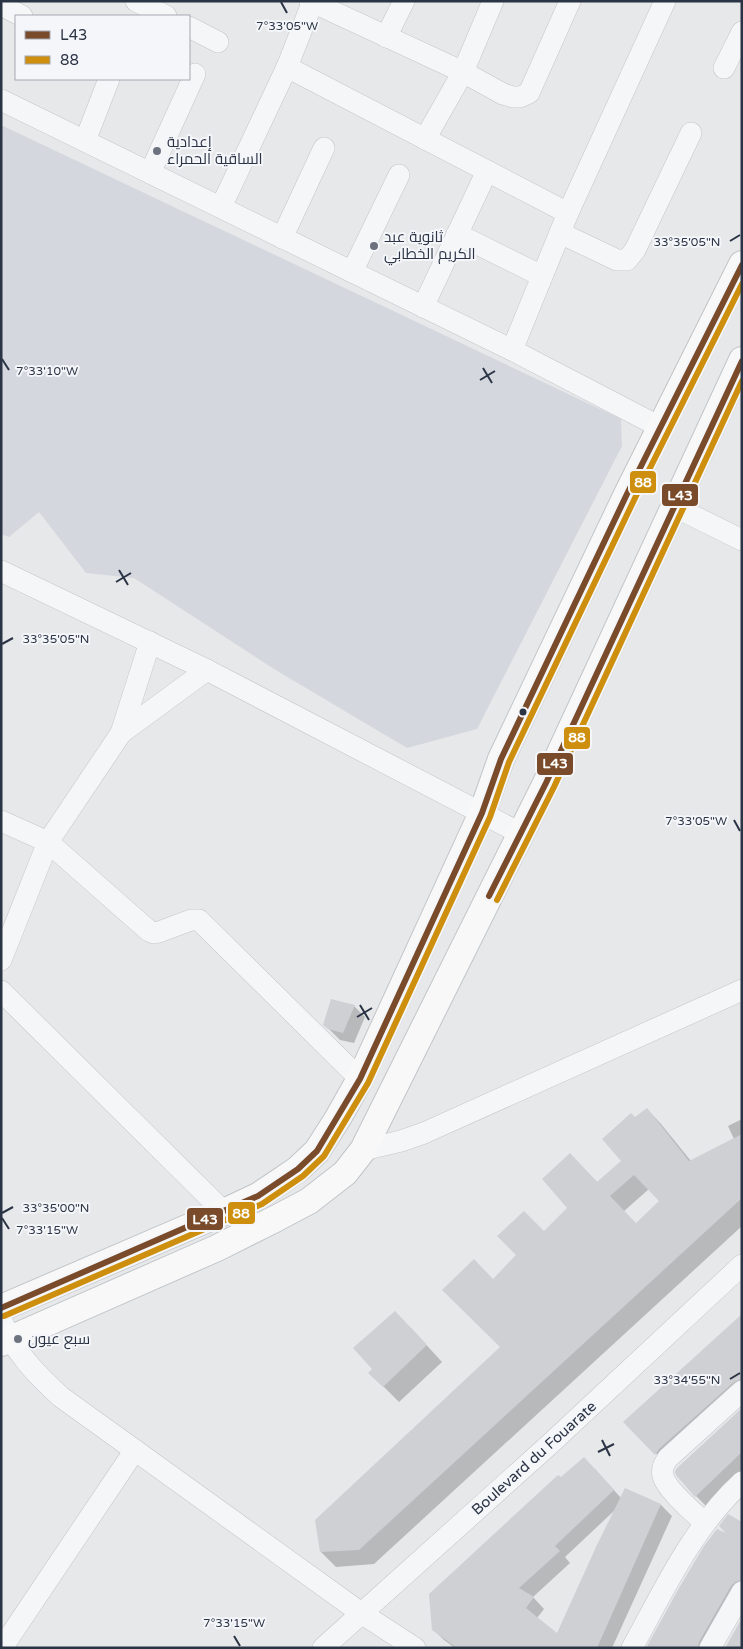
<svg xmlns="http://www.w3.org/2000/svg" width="743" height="1649" font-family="'Varela Round',Cairo,sans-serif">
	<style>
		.built { fill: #d4d7dd }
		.shadow { fill: #0003; fill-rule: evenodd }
		.building { fill: #ced0d3; fill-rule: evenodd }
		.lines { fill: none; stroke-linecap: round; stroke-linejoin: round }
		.minor-casing { stroke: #c4c6c8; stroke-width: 22 }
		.major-casing { stroke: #c2c5c8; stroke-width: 28 }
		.minor { stroke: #f5f6f7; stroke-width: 21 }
		.major { stroke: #f8f8f8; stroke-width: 26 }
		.bus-1-casing { stroke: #f4f6f9; stroke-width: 10 }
		.bus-2-casing { stroke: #f4f6f9; stroke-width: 10 }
		.bus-1 { stroke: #7a4b2a; stroke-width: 6 }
		.bus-2 { stroke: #ce8f0e; stroke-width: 6 }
		.ticks { fill: none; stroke: #2b3445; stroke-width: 2 }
		.poi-dot { fill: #6c737f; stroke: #f4f6f9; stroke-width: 2 }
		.bus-dot { fill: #2b3445; stroke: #f4f6f9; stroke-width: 2 }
		.labels { text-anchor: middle; stroke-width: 4; stroke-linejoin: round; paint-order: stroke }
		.poi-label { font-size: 15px; fill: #2b3445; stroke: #f4f6f9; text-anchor: start }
		.street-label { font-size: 15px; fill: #2b3445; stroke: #f4f6f9 }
		.ticks-label { font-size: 12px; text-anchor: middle; fill: #2b3445; stroke: #f4f6f9; stroke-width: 4; stroke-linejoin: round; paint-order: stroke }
		.line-badge { stroke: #f4f6f9; stroke-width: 2 }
		.badge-label { font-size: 14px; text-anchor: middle; font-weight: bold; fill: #fff }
	</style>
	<rect width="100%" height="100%" fill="#e6e8ea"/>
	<polygon class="built" points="1,125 621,419 622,446 477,729 407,748 274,669 134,578 86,573 39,512 9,537 1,534"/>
	<g class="shadow">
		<polygon points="332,1001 354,1006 365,1017 354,1043 340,1040 324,1024"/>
		<path d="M647,1109L661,1124L691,1161L734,1139L728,1126L742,1119V1226L374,1564L336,1567L321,1552L502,1347L493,1280L569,1208L570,1154L598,1183L623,1161L635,1118ZM649,1189L661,1201L636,1225L623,1212Z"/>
		<polygon points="742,1315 742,1397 668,1465 625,1423"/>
		<polygon points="411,1328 442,1362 399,1402 370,1373"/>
		<polygon points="742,1410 742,1475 707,1507 696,1496"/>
		<path d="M595,1469L621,1498L625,1489L661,1505L672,1516L612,1648H455L444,1640L433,1629L561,1479ZM615,1510L558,1635L537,1618L544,1609L533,1597L570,1563L565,1557Z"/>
		<polygon points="742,1524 742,1596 712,1648 648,1648"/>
	</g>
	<g class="building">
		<polygon points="331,999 355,1005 343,1033 328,1029 323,1025"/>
		<path d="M647,1108L689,1161L742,1134V1198L359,1550L320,1552L315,1520L500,1347L442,1290L474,1259L493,1279L516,1255L497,1236L524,1211L544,1231L567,1208L542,1179L570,1153L597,1182L621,1161L602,1139L631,1113L635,1117ZM634,1175L659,1201L636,1223L610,1196Z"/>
		<polygon points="395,1311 427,1345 383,1387 368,1373 372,1369 353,1348"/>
		<polygon points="742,1314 742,1379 734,1382 659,1449 655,1455 623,1422"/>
		<polygon points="742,1408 742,1452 695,1497 676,1475 675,1472 676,1469"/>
		<polygon points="584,1457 614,1490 555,1546 560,1551 519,1588 534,1597 526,1608 557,1633 596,1547 625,1488 661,1504 597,1648 457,1648 432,1630 429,1594 558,1475 561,1477"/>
		<polygon points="728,1514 742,1522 742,1580 735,1582 731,1586 699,1642 698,1648 646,1648 679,1588 704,1546 717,1529 726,1533 719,1526"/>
		<polygon points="742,1618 742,1648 725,1648"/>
	</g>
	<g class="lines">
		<g class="minor-casing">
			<g id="minor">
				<polyline points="136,1 166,16"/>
				<polyline points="310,1 463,72 503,94 513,97 520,97 529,93 570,1"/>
				<polyline points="1,5 22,16"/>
				<polyline points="189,27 218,42"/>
				<polyline points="386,37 404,1"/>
				<polyline points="287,67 568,213"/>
				<polyline points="724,68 742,32"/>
				<polyline points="1,100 512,350 660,427"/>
				<polyline points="425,139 463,72 493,1"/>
				<polyline points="85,141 109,79"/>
				<polyline points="150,173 195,74"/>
				<polyline points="221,207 287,67 313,1"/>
				<polyline points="560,233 617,260 627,260 635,250 691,133"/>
				<polyline points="457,234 542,276"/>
				<polyline points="282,238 324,148"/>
				<polyline points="352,272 399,175"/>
				<polyline points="423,307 487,171"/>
				<polyline points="512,350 568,213 665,1"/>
				<polyline points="673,506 742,540"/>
				<polyline points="1,571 207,670 520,833"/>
				<polyline points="121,733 207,670"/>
				<polyline points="1,821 48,842 149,931 154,933 159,932 191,920 199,920 360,1079"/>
				<polyline points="1,960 48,842 121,733 150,642"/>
				<polyline points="1,991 224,1212"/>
				<polyline points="363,1150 401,1141 424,1133 742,990"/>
				<path d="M1,1319C15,1353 35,1373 61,1397L361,1613L415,1648"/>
				<path d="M705,1523C694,1513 666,1489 663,1476C661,1469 664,1464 668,1458L742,1391"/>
				<polyline points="2,1648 135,1450"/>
				<polyline points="323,1648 550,1444 742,1265"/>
				<path d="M632,1648C664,1590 692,1528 742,1482"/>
				<polyline points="710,1648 742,1592"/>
			</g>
		</g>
		<g class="major-casing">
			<g id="major">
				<polyline points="1,1308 224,1212 258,1196 279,1182 298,1169 317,1151 338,1118 360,1079 482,813 501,759 627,494 742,264"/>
				<polyline points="1,1343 217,1248 275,1219 309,1201 345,1173 363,1150 546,783 742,360"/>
			</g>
		</g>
		<use href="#minor" class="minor"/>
		<use href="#major" class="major"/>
		<g class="bus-1-casing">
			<g id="bus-1">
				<polyline points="489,896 546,783 742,361"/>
				<polyline points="1,1308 258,1196 298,1169 317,1151 360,1079 482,813 501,759 627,494 742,265"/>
			</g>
		</g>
		<g class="bus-2-casing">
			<g id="bus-2">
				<polyline points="497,900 554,787 742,381"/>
				<polyline points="4,1316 262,1204 303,1176 324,1156 368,1083 490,817 509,762 635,498 742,284"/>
			</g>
		</g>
		<use href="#bus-1" class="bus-1"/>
		<use href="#bus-2" class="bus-2"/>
	</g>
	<path class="ticks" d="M281,2L287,13M730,241L740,235M2,359L9,370M483,368L492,383M480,380L495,371M119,570L128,585M116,582L131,573M2,644L13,638M734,820L740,831M360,1005L369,1020M357,1017L372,1008M2,1213L13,1207M2,1218L9,1229M730,1379L740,1373M602,1440L610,1456M598,1452L614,1444M234,1636L240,1646"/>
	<g class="poi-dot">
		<circle cx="157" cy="151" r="5"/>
		<circle cx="374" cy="246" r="5"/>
		<circle cx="18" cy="1339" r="5"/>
	</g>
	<circle class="bus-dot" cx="523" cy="712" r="4.5"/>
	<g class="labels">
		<g class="poi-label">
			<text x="167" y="147">إعدادية<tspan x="167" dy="17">الساقية الحمراء</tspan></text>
			<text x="384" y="242">ثانوية عبد<tspan x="384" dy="17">الكريم الخطابي</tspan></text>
			<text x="28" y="1344">سبع عيون</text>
		</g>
		<g class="street-label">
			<text transform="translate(534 1458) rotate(-42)" y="5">Boulevard du Fouarate</text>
		</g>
	</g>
	<g class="ticks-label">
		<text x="287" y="30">7°33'05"W</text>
		<text x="687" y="246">33°35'05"N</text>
		<text x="47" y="375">7°33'10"W</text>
		<text x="56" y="643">33°35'05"N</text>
		<text x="696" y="825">7°33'05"W</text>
		<text x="56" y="1212">33°35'00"N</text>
		<text x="47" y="1234">7°33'15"W</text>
		<text x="687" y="1384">33°34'55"N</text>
		<text x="234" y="1627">7°33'15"W</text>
	</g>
	<g class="line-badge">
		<rect x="629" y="470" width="28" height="24" rx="5" fill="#ce8f0e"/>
		<rect x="661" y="483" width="38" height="24" rx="5" fill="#7a4b2a"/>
		<rect x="563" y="726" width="28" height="24" rx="5" fill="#ce8f0e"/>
		<rect x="536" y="752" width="38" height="24" rx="5" fill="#7a4b2a"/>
		<rect x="227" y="1201" width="29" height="24" rx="5" fill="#ce8f0e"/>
		<rect x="186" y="1207" width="38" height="24" rx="5" fill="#7a4b2a"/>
	</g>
	<g class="badge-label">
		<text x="643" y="487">88</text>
		<text x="680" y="500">L43</text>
		<text x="577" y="742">88</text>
		<text x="555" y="768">L43</text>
		<text x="241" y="1218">88</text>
		<text x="205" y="1224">L43</text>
	</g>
	<rect width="743" height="1649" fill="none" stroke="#2b3445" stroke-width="5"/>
	<rect x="15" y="15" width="175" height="65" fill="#f4f6f9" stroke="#a4a8b1"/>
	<rect x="25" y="31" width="25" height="8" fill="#7a4b2a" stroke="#a4a8b1"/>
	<text x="60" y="40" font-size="15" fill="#2b3445">L43</text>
	<rect x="25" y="56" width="25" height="8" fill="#ce8f0e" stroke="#a4a8b1"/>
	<text x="60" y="65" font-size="15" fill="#2b3445">88</text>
</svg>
